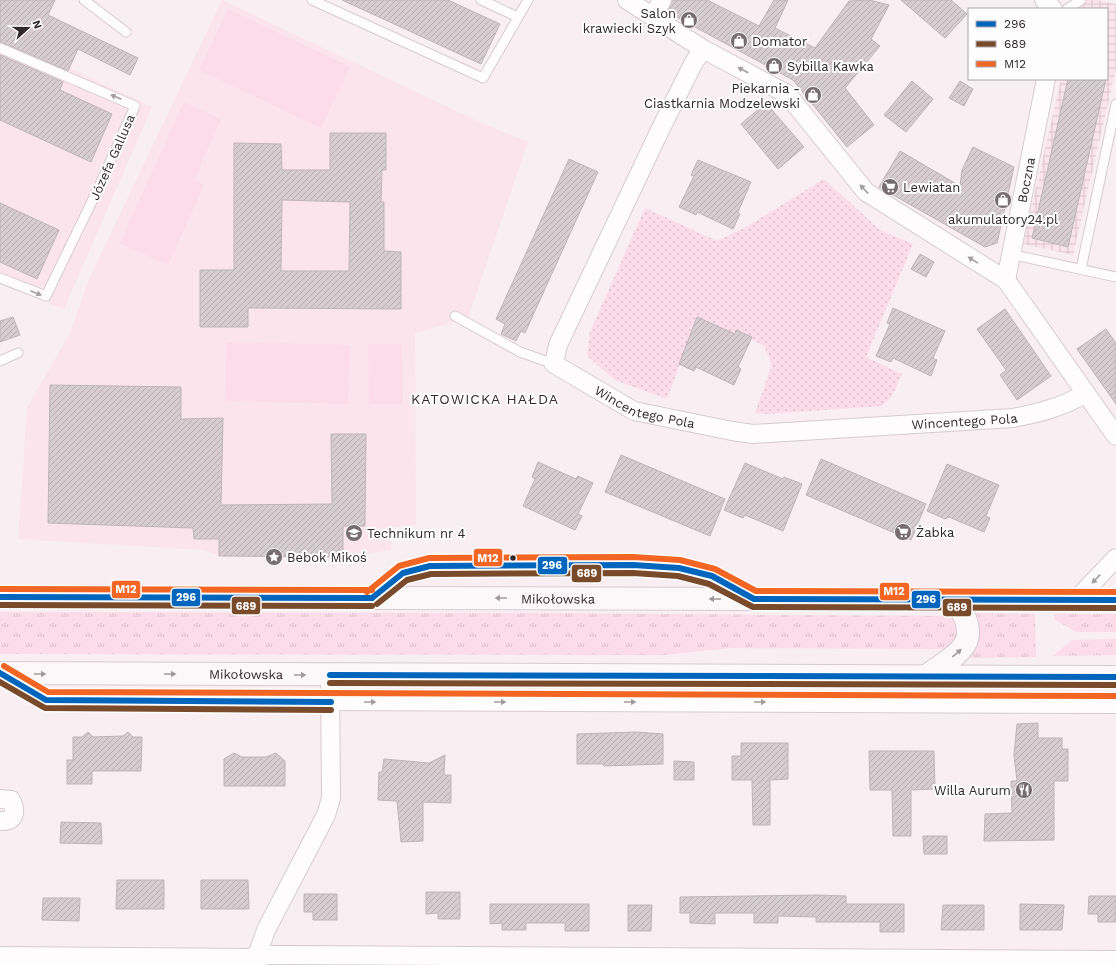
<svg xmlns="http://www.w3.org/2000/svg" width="1116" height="965" font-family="'Work Sans',sans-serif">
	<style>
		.built { fill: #fbe4ec }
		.industrial { fill: url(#industrial-grid) }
		.grass { fill: url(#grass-tufts) }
		.park { fill: url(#park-dots) }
		.pitch { fill: #fbdce8 }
		.building { fill: url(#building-hatch); stroke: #bfb5b9; fill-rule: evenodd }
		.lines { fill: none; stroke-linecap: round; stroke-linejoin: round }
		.lane-casing { stroke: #d6ccd0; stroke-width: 11 }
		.street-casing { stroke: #d6ccd0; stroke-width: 20 }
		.secondary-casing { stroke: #d6ccd0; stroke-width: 24 }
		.lane { stroke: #fefcfd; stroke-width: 9 }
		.street { stroke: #fefcfd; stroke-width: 18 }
		.secondary { stroke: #fcf8fa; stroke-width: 22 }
		.bus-1-casing { stroke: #fdfdfd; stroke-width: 9 }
		.bus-2-casing { stroke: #fdfdfd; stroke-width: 9 }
		.bus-3-casing { stroke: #fdfdfd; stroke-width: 9 }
		.bus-1 { stroke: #0065bd; stroke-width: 6 }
		.bus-2 { stroke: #7a4b2a; stroke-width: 6 }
		.bus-3 { stroke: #f26522; stroke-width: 6 }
		.oneway { fill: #a29d9e }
		.oneway2 { fill: #a19a9d }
		.bus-dot { fill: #31282b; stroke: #fdfdfd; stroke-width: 1.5 }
		.labels { text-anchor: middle; stroke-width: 4; stroke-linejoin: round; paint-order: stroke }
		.poi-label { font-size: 13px; fill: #31282b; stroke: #fdfdfd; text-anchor: start }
		.street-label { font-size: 13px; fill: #31282b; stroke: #fdfdfd }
		.neighbourhood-label { font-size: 14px; letter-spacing: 1px; fill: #39272e; stroke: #fdfdfd }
		.line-badge { stroke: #fdfdfd; stroke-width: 1.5 }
		.badge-label { font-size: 11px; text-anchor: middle; font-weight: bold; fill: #fff }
	</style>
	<defs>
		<pattern id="industrial-grid" width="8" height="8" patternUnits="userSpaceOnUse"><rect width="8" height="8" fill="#fbe4ec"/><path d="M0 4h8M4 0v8" fill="none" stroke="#d8c4cb"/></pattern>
		<pattern id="grass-tufts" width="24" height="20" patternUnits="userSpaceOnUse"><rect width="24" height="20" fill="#fbdce8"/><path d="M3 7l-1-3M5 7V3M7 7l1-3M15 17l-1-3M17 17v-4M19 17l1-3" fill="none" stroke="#d8bdc7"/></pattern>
		<pattern id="park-dots" width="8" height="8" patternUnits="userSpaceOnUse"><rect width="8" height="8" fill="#fbdce8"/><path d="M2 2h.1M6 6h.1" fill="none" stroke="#d8bdc7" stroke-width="1.8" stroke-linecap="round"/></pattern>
		<pattern id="building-hatch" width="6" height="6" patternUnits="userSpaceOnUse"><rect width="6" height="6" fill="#d7cdd0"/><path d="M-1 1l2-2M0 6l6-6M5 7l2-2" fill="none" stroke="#b9b0b3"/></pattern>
	</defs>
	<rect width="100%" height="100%" fill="#f9eef2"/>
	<g class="built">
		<polygon points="222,0 486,125 528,142 468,318 415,333 416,525 392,527 391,550 343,557 219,556 204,550 18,539 27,408 70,333 90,277"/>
		<polygon points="0,35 152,107 64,309 0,284"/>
	</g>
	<polygon class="industrial" points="1085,0 1097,0 1116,4 1116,69 1073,255 1023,244 1061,79 1107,79 1107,9 1077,9 1078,6"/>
	<g class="grass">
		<polygon points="431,571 670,572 671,574 427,574"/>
		<polygon points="0,612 530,613 950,616 955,621 959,629 954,643 946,649 731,648 663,655 0,654"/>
		<path d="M977,613L1035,614L1036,657L970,658C980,642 981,631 977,613Z"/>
		<polygon points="1054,614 1116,614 1116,632 1076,632 1054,619"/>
		<polygon points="1116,639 1116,655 1053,656 1072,640"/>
	</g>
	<polygon class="park" points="824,179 880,230 913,244 866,357 902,374 892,396 882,406 766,414 755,413 772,365 764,346 737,331 735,334 697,317 667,399 615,380 587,356 590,332 645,208 717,241 746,227"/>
	<g class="pitch">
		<polygon points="228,9 350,67 321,128 199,70"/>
		<polygon points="184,102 221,119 194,180 204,185 168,265 120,243"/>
		<polygon points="227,342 350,345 348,404 225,401"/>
		<polygon points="368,344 402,344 403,404 369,404"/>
	</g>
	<g class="building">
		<polygon points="0,0 55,0 48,15 138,58 130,75 78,49 68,71 0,42"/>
		<polygon points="342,0 448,0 500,24 481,64"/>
		<polygon points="672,0 707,0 759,26 774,0 788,0 775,28 815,48 849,1 869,0 889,5 871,39 880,46 845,88 874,125 847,147 793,80 667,12"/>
		<polygon points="901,0 951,0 967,14 945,38"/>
		<polygon points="0,55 63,82 60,90 112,114 91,162 0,120"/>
		<polygon points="1068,79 1106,79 1068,247 1032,238"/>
		<polygon points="912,81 933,99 906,132 884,115"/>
		<polygon points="960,81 973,89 964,106 949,98"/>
		<polygon points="766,103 804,147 778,169 741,124"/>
		<path d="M330,133H386V170H382L381,202H384V251L401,252V309L248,308V327H200V270H234V143L281,144L282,170H330ZM282,200L350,202L349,271H281Z"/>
		<polygon points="973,147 1014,167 997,243 985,247 879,187 900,151 960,186 962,170"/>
		<polygon points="569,159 598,172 525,333 521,331 516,341 501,334 505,324 496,319"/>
		<polygon points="698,160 751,182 738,212 740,214 733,229 697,212 696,215 679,207 694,176 691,175"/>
		<polygon points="0,203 59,230 37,279 0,262"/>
		<polygon points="920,254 934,262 926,277 911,269"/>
		<polygon points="893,308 945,331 933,358 937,360 931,376 893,358 891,362 876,356 890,324 887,323"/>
		<polygon points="1005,309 1051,376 1017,400 1000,375 1006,370 977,329"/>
		<polygon points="13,317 20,335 0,342 0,321"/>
		<polygon points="697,317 735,334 736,330 752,337 738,367 741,369 734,385 696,367 694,371 679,364"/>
		<polygon points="1106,329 1116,343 1116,404 1077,349"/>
		<polygon points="50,385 181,387 181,419 223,418 221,505 332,504 331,434 366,434 365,526 343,526 343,557 219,556 219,539 194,539 193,528 48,523"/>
		<polygon points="621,455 725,499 710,536 605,492"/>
		<polygon points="821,459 926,504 911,540 806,495"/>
		<polygon points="538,462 576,479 578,476 593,483 578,514 582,516 575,530 523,506 535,479 532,477"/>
		<polygon points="745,463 783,479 784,477 802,484 783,531 745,515 743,518 724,510"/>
		<polygon points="947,464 999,485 986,516 990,518 984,532 949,517 945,519 927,511"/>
		<polygon points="1038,723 1038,738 1062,738 1062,749 1068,749 1068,781 1054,781 1054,840 984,841 985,814 1012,813 1011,781 1017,781 1014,755 1017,724"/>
		<polygon points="88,732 93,737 123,736 128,732 133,737 142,737 141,771 92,771 92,784 67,784 67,760 73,760 73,737 82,737"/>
		<polygon points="636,732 663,734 663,764 604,766 603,764 577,764 577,734"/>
		<polygon points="741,743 788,743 788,779 770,780 770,825 753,825 752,780 732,780 732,756 741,756"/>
		<polygon points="869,751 934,751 935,789 911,790 911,836 893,836 892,790 870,790"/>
		<polygon points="234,753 242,757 266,757 276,753 285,761 285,786 224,786 224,759"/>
		<polygon points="445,755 444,775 451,775 451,803 423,802 423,841 401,842 397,801 378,800 379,772 382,772 384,759 429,763"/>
		<polygon points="674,761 694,762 694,780 674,780"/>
		<polygon points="61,822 101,823 102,844 60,843"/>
		<polygon points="923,836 947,836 947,854 924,854"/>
		<polygon points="117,880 164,880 164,909 116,909"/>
		<polygon points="201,880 248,880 249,909 201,909"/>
		<polygon points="426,892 460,892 460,919 438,919 438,913 426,914"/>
		<polygon points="304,894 337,894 337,920 313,920 313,912 304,912"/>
		<polygon points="817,895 846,896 846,904 904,904 904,932 880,932 880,922 816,922 816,917 778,916 778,923 754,923 754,913 715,913 715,924 690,923 690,913 680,913 680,897"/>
		<polygon points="1089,896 1116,896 1116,922 1098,922 1098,914 1088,914"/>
		<polygon points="43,898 80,898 79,921 42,920"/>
		<polygon points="490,904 589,904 589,931 565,931 565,923 526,923 526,930 502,930 502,923 490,924"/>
		<polygon points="1020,904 1064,905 1062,930 1020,930"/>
		<polygon points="628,905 652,905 651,931 628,931"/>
		<polygon points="943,905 984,905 984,930 941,930"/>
	</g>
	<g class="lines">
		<g class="lane-casing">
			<g id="lane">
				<polyline points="84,0 126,32"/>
				<polyline points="312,0 483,78 528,0"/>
				<polyline points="481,0 518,17"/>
				<polyline points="1067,9 1081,0"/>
				<polyline points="0,48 135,106 97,191 46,296 0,278"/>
				<polyline points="1010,254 1116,277"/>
				<polyline points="1081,269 1116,104"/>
				<polyline points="455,316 520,352 554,364"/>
				<polyline points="0,361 18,353"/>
				<polyline points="377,594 403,573 430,566 517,565 633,565 679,568 712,576 744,594"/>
			</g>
		</g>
		<g class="street-casing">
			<g id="street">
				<polyline points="627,0 703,49 787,94 866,192 1006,280 1116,436"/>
				<polyline points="1044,0 1053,9"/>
				<polyline points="653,17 662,0"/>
				<path id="s1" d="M703,49L693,64L661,128L558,345L554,364L634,411L732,431L753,434L1013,418C1039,413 1063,407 1086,393"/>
				<path id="s2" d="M1006,280L1046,79"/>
				<polyline points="1076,600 1116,558"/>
				<polyline points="1,673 46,700 1116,704"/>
				<path d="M0,799L11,800C17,812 15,822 0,821"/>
				<polyline points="0,956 254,958 268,955 289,955 1116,960"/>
				<polyline points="254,958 259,950 266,930 326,815 331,798 330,675"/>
			</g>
		</g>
		<g class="secondary-casing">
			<g id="secondary">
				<path id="s3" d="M0,597L1116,600"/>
				<path id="s4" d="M0,673L1116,677"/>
				<path d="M926,676C961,651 983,644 956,600"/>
			</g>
		</g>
		<use href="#lane" class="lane"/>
		<use href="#street" class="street"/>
		<use href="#secondary" class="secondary"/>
		<g class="bus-1-casing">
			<g id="bus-1">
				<polyline points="0,597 372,598"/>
				<polyline points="372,598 403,573 430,566 633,565 679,568 712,576 754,599 1116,600"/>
				<polyline points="0,673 46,700 331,702"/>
				<polyline points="330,675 1116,677"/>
			</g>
		</g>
		<g class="bus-2-casing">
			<g id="bus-2">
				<polyline points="377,604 407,580 431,574 633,573 678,576 709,584 753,607 1116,608"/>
				<polyline points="0,605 372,606"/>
				<polyline points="0,682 45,708 331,710"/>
				<polyline points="330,683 1116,685"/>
			</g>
		</g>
		<g class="bus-3-casing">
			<g id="bus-3">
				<polyline points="0,589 372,590"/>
				<polyline points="367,592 399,566 429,558 633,557 680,560 715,569 756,591 1116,592"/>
				<polyline points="4,666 48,692 1116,696"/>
			</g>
		</g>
		<use href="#bus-1" class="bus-1"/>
		<use href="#bus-2" class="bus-2"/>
		<use href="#bus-3" class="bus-3"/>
	</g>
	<defs><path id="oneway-solid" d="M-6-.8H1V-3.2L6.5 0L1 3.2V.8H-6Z"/></defs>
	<g class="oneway">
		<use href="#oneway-solid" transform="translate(743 70) rotate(-152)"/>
		<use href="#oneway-solid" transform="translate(116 97) rotate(-157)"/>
		<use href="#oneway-solid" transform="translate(864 189) rotate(-133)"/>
		<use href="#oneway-solid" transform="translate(973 260) rotate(-148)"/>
		<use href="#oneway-solid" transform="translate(36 293) rotate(22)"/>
		<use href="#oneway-solid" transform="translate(1096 579) rotate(133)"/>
		<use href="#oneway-solid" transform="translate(370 702)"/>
		<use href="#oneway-solid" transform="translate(500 702)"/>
		<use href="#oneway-solid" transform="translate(630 702)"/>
		<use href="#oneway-solid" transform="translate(760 702)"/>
	</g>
	<g class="oneway2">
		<use href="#oneway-solid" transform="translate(501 598) rotate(-180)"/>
		<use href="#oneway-solid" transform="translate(715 599) rotate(-180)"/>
		<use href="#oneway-solid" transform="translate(957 653) rotate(-41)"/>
		<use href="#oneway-solid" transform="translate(40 674)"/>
		<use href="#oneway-solid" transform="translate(170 674)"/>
		<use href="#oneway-solid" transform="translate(300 675)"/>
	</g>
	<defs>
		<g id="shop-disc" transform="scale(0.9)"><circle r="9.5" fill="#776d71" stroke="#fdfdfd"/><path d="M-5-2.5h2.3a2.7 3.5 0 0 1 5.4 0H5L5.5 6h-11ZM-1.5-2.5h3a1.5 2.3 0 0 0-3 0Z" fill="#fff"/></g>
		<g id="supermarket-disc" transform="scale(0.9)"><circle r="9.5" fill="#776d71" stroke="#fdfdfd"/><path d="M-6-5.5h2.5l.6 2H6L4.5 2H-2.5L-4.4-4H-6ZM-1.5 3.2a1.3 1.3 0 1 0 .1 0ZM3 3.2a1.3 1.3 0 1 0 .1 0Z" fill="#fff"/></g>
		<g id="school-disc" transform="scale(0.9)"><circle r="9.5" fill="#776d71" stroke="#fdfdfd"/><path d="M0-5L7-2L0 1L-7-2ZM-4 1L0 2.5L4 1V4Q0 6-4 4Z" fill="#fff"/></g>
		<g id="sight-disc" transform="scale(0.9)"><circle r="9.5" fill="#776d71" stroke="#fdfdfd"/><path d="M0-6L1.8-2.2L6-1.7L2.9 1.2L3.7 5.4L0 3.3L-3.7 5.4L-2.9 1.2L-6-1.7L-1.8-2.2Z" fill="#fff"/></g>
		<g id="restaurant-disc" transform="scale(0.9)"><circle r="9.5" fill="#776d71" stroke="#fdfdfd"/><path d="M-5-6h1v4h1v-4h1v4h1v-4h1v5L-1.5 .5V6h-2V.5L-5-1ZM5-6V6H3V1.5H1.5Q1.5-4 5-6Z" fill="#fff"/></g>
	</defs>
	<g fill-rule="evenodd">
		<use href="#shop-disc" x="689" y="20"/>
		<use href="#shop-disc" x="739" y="41"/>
		<use href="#shop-disc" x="774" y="66"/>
		<use href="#shop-disc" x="813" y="95"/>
		<use href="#supermarket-disc" x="890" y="187"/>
		<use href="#shop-disc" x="1003" y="200"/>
		<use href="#supermarket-disc" x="903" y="532"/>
		<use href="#school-disc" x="354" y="533"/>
		<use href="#sight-disc" x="274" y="557"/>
		<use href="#restaurant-disc" x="1024" y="790"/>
	</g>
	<circle class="bus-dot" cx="513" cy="558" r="3.5"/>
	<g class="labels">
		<g class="poi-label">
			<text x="676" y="18" text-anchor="end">Salon<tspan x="676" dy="15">krawiecki Szyk</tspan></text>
			<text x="752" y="46">Domator</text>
			<text x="787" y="71">Sybilla Kawka</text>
			<text x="800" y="93" text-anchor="end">Piekarnia -<tspan x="800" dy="15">Ciastkarnia Modzelewski</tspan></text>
			<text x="903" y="192">Lewiatan</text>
			<text x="1003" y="224" text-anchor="middle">akumulatory24.pl</text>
			<text x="916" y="537">Żabka</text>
			<text x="367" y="538">Technikum nr 4</text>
			<text x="287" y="562">Bebok Mikoś</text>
			<text x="1011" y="795" text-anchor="end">Willa Aurum</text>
		</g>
		<g class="street-label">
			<text transform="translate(112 157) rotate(-66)" y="5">Józefa Gallusa</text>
			<text dy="5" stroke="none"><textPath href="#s2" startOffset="102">Boczna</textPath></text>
			<text dy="5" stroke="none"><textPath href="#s1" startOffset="451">Wincentego Pola</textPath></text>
			<text dy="5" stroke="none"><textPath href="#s1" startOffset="775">Wincentego Pola</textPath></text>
			<text dy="5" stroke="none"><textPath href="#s3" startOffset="558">Mikołowska</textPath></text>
			<text dy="5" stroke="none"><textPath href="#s4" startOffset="246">Mikołowska</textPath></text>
		</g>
		<g class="neighbourhood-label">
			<text x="485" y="404">KATOWICKA HAŁDA</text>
		</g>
	</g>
	<g class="line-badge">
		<rect x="473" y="548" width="30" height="19" rx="4" fill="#f26522"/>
		<rect x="537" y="556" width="31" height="19" rx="4" fill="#0065bd"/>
		<rect x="571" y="564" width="31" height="19" rx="4" fill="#7a4b2a"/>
		<rect x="111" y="580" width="30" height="19" rx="4" fill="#f26522"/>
		<rect x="879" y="582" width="31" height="19" rx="4" fill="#f26522"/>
		<rect x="171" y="588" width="30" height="19" rx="4" fill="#0065bd"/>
		<rect x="911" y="590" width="30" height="19" rx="4" fill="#0065bd"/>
		<rect x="231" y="596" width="30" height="19" rx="4" fill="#7a4b2a"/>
		<rect x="942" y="598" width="30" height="19" rx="4" fill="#7a4b2a"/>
	</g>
	<g class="badge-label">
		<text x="488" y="562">M12</text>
		<text x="552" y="569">296</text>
		<text x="587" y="577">689</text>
		<text x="126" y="593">M12</text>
		<text x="894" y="595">M12</text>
		<text x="186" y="601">296</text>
		<text x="926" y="603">296</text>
		<text x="246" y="610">689</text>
		<text x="957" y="611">689</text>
	</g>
	<rect x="968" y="8" width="140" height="72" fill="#fdfdfd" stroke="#aba8a9"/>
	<rect x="976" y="21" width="20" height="6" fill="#0065bd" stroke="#aba8a9"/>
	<text x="1004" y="28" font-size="12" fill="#31282b">296</text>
	<rect x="976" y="41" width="20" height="6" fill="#7a4b2a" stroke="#aba8a9"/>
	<text x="1004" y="48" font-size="12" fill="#31282b">689</text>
	<rect x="976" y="61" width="20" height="6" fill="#f26522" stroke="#aba8a9"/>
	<text x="1004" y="68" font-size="12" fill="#31282b">M12</text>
	<g transform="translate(28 28) rotate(69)" stroke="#fdfdfd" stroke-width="3" paint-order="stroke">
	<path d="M0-3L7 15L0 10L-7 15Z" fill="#31282b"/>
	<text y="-6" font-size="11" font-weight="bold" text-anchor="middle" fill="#31282b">N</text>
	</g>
</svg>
